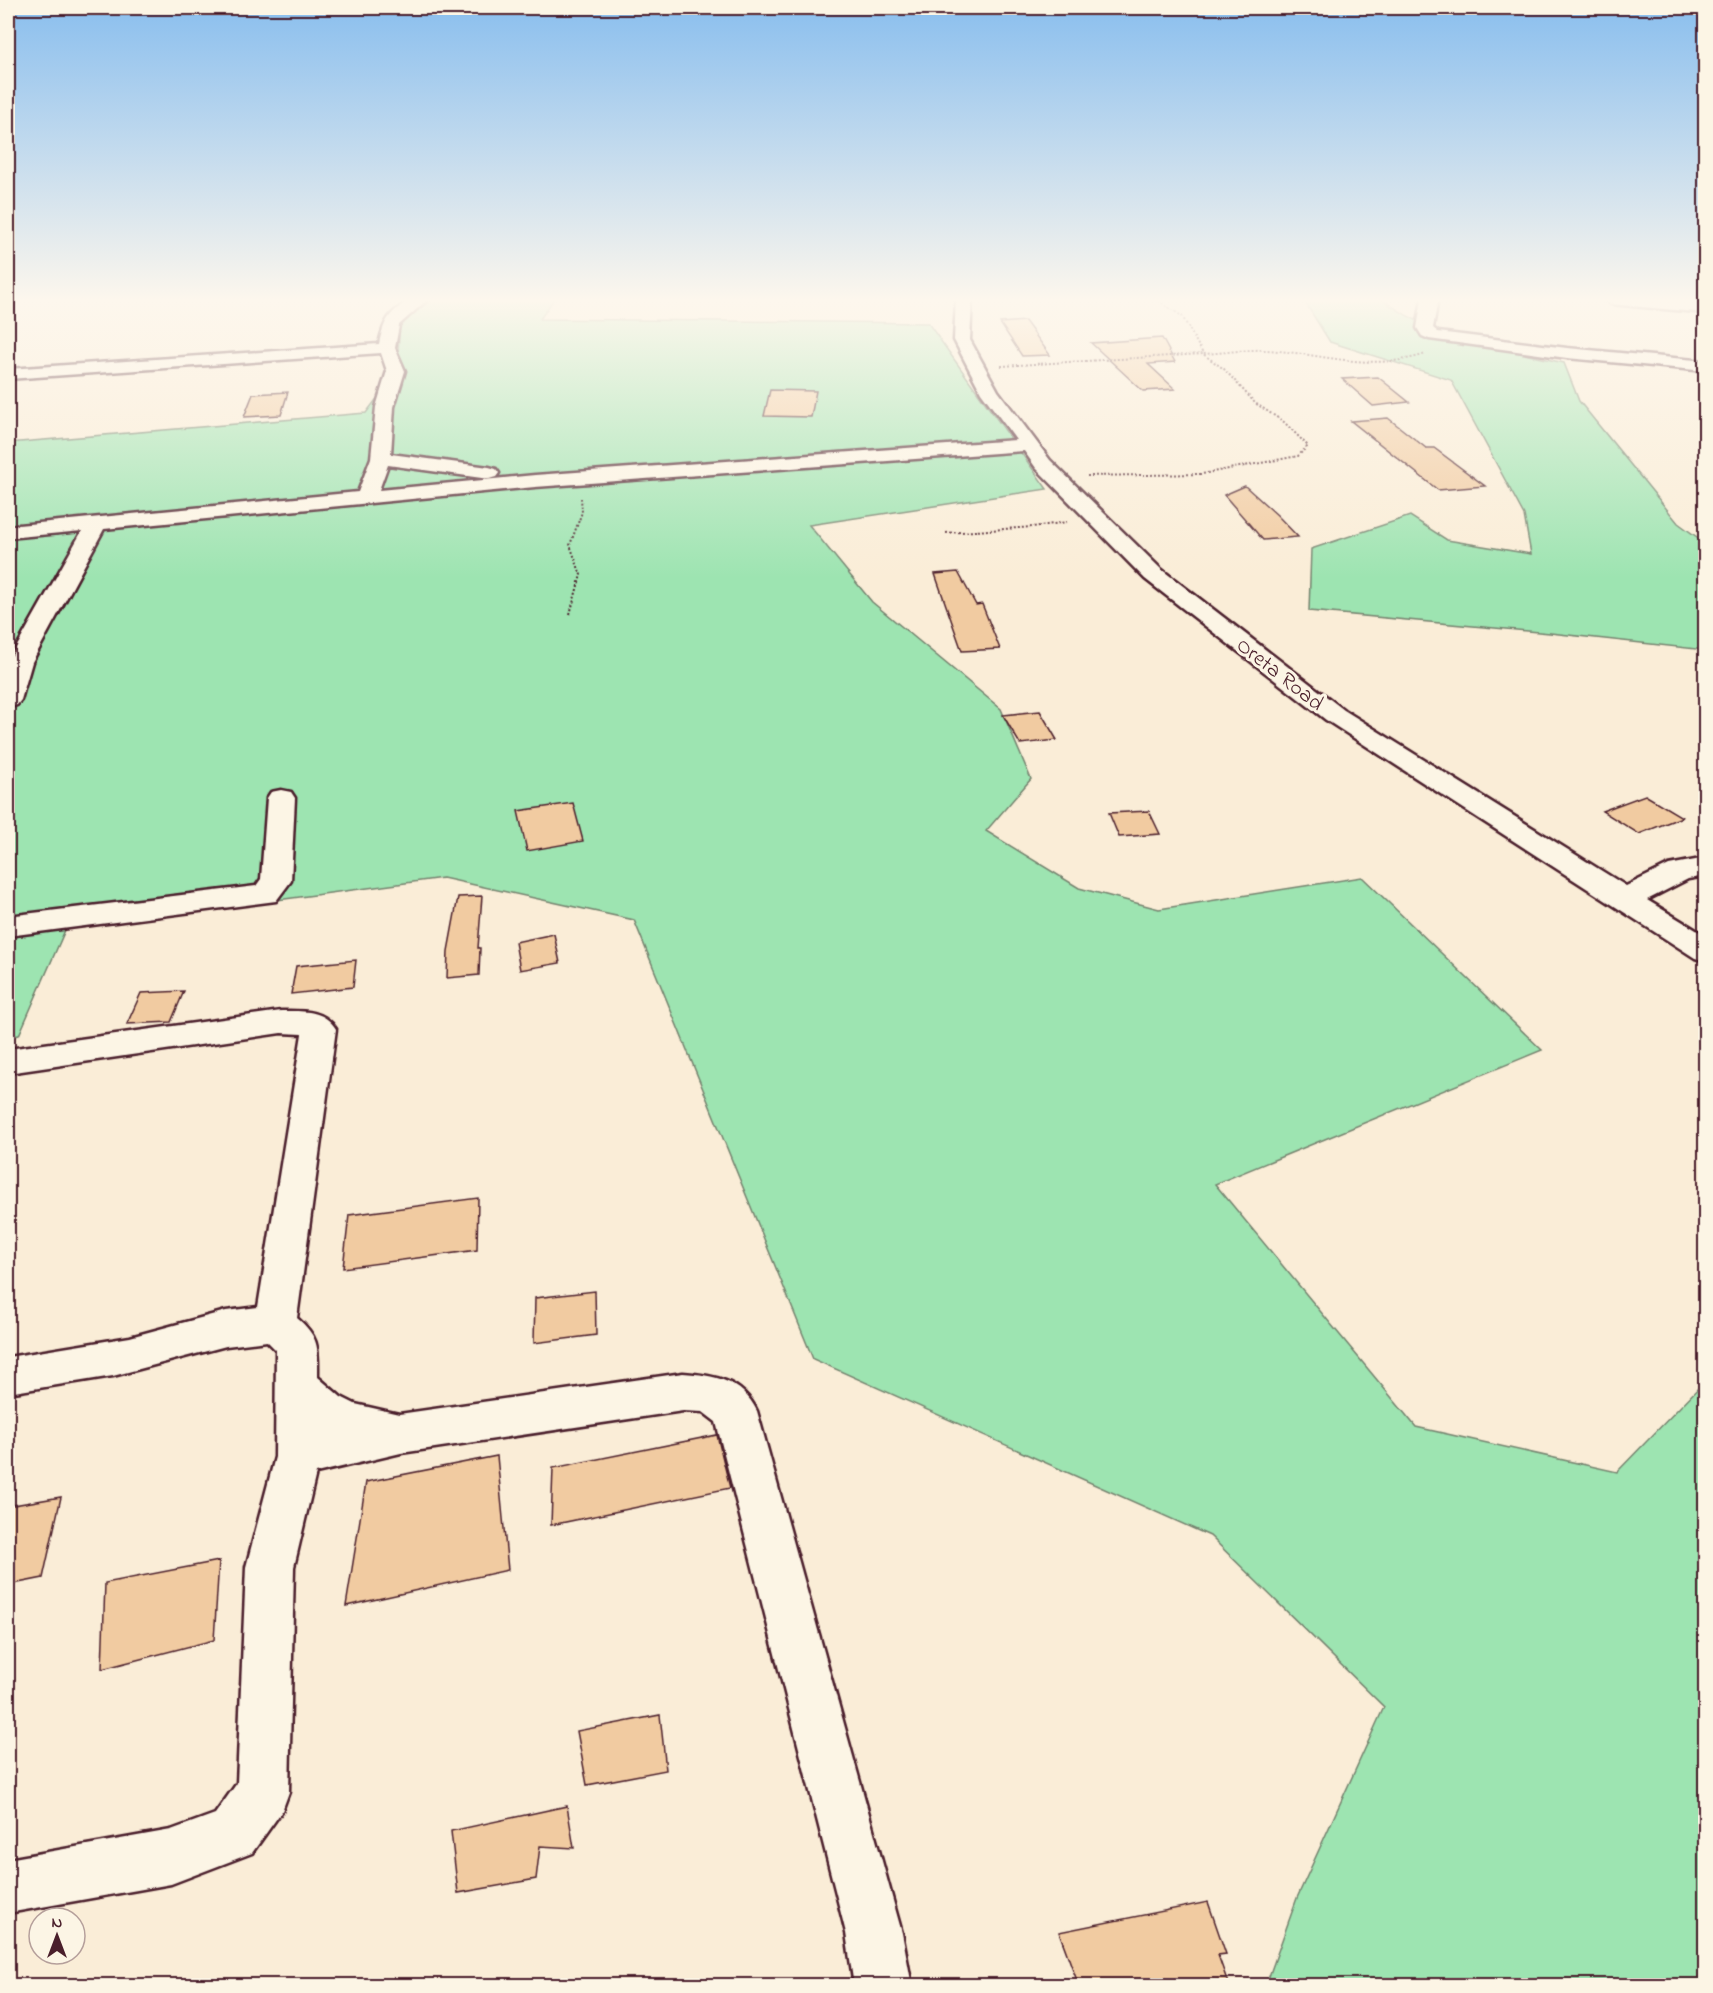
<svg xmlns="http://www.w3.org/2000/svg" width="1713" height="1993" font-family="'Indie Flower',sans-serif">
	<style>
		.green { fill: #9de4b1; stroke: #74826e; stroke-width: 1.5 }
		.building { fill: #f1cba1; stroke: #4a1f2b; stroke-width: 1.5 }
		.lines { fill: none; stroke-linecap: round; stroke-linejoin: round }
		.minor-casing { stroke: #4a1f2b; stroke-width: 5 }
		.path { stroke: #4a1f2b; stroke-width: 2; stroke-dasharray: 2 2; stroke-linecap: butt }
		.minor { fill: #fcf5e5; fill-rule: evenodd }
		.labels { text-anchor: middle; stroke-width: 6; stroke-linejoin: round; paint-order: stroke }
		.far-street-label { font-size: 22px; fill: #4a1f2b; stroke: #fcf5e5 }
	</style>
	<rect width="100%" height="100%" fill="#faedd7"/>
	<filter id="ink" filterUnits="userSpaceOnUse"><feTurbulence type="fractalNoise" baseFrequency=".0167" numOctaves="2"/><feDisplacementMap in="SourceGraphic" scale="12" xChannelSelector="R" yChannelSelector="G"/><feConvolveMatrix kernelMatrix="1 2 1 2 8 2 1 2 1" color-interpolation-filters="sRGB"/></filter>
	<g filter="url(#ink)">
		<g class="green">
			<polygon points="434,299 554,299 540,319 928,323 1047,489 809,525 872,602 1001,709 1031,779 986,831 1079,888 1159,909 1362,877 1542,1050 1215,1184 1416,1427 1617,1472 1705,1381 1705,1985 1266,1985 1297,1898 1384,1707 1210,1536 813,1359 634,920 443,878 66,928 19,1035 8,1037 8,443 366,413 397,372 400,321"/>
			<polygon points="1303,299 1381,299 1406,315 1452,338 1564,363 1579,401 1678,523 1705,543 1705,650 1550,633 1309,611 1311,549 1410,516 1447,540 1531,554 1524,515 1451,380 1330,342"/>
		</g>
		<g class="building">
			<polygon points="1025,321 1050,355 1022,356 1000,323"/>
			<polygon points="1162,338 1175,362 1148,364 1175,389 1143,391 1091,343"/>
			<polygon points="1378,377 1409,402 1373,406 1342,379"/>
			<polygon points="770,390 816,391 811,417 764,416"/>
			<polygon points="288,392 281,415 244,417 253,394"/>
			<polygon points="1388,418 1426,448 1434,448 1485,486 1438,490 1351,421"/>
			<polygon points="1245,486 1277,515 1298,537 1263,540 1224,495"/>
			<polygon points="958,572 976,605 982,604 1000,649 962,651 935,574"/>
			<polygon points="1040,711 1057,740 1020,744 1003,715"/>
			<polygon points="1645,795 1682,817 1639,834 1602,811"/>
			<polygon points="573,803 583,841 527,851 518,811"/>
			<polygon points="1149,811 1160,834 1119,837 1109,813"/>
			<polygon points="482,896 478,948 480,948 479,975 447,978 448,951 458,897"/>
			<polygon points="554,934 560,963 520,970 515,942"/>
			<polygon points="356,960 353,987 291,994 296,966"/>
			<polygon points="184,991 171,1022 127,1024 141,993"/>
			<polygon points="478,1198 477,1250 343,1268 349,1215"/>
			<polygon points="595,1291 596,1335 534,1343 535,1298"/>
			<polygon points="717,1435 730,1488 551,1525 553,1468"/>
			<polygon points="497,1456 508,1570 346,1606 366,1482"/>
			<polygon points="61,1497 43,1578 8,1585 8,1506"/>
			<polygon points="219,1561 214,1640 102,1669 105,1583"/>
			<polygon points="660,1715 666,1770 587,1785 577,1731"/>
			<polygon points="567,1806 574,1848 540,1846 536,1879 458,1893 451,1831"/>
			<polygon points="1208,1902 1226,1954 1218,1955 1229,1986 1079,1986 1059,1932"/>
		</g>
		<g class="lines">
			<g class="minor-casing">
				<g id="minor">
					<path d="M410,299H428L399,325L395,348L405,371L394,407L391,454L489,467L496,469L499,473L496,477L489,479L388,465L379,490L535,475L1016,440L981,392L954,340L956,299H972L970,340L998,391L1050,460L1161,569L1344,710L1626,886L1669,865L1706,858V876L1688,879L1647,900L1706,936V961L1695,958L1326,720L1145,579L1036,468L1024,451L535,487L104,529L32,662L21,700L17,705L8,708V662L82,531L8,538V526L358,492L371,458L376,407L387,371L381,353L8,379V369L379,344C384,319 390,313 410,299Z"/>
					<polygon points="1422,299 1438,299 1433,328 1438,332 1567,348 1706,361 1706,371 1567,358 1429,339 1422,336 1417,328"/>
					<polygon points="1603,299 1660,299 1706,303 1706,313 1611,304"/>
					<polygon points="281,790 291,792 295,798 291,881 276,901 8,936 8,916 256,886 261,879 267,798 271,792"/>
					<path d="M281,1011C302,1011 324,1009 336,1029L297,1318C320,1338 318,1348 318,1377L341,1397L355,1404L399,1414L683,1373C714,1375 742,1380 757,1411L902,1933L912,1986H854L846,1933L716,1422L703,1412L683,1411L401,1453L316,1473L294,1567L289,1792L282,1811L252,1853L171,1884L8,1913V1859L171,1830L215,1814L237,1783L246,1567L275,1457L276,1350L267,1341L226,1346L113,1376L8,1393V1357L130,1337L226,1311L258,1307L302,1034L281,1033L8,1073V1049Z"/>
				</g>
			</g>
			<g class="path">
				<polyline points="1001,366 1203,354 1182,316 1155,299"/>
				<path d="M1087,476L1202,474L1298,456L1308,446L1284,422L1255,403L1224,369L1203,354C1224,353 1246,349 1267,350C1324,354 1369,372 1426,354"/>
				<polyline points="946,533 1033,527 1067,522"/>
				<polyline points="570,614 581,575 570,545 582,512 581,498"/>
			</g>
			<use href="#minor" class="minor"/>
		</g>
	</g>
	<linearGradient id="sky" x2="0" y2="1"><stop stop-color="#89beee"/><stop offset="0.52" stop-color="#fdf7ed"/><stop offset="1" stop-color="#fdf7ed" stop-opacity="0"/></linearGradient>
	<rect width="1713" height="578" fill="url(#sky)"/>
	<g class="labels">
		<g class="far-street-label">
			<text transform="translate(1281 673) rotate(38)" y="8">Oreta Road</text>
		</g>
	</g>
	<rect width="1713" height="1993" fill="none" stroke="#fcf5e5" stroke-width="30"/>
	<rect x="15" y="15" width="1683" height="1963" fill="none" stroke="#4a1f2b" stroke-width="2" filter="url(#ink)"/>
	<g transform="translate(57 1936)"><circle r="28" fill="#fcf5e5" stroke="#b59f9b" stroke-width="1.5"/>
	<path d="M0-4.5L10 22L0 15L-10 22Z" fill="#4a1f2b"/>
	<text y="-9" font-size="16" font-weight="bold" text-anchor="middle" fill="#4a1f2b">N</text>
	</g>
</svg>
